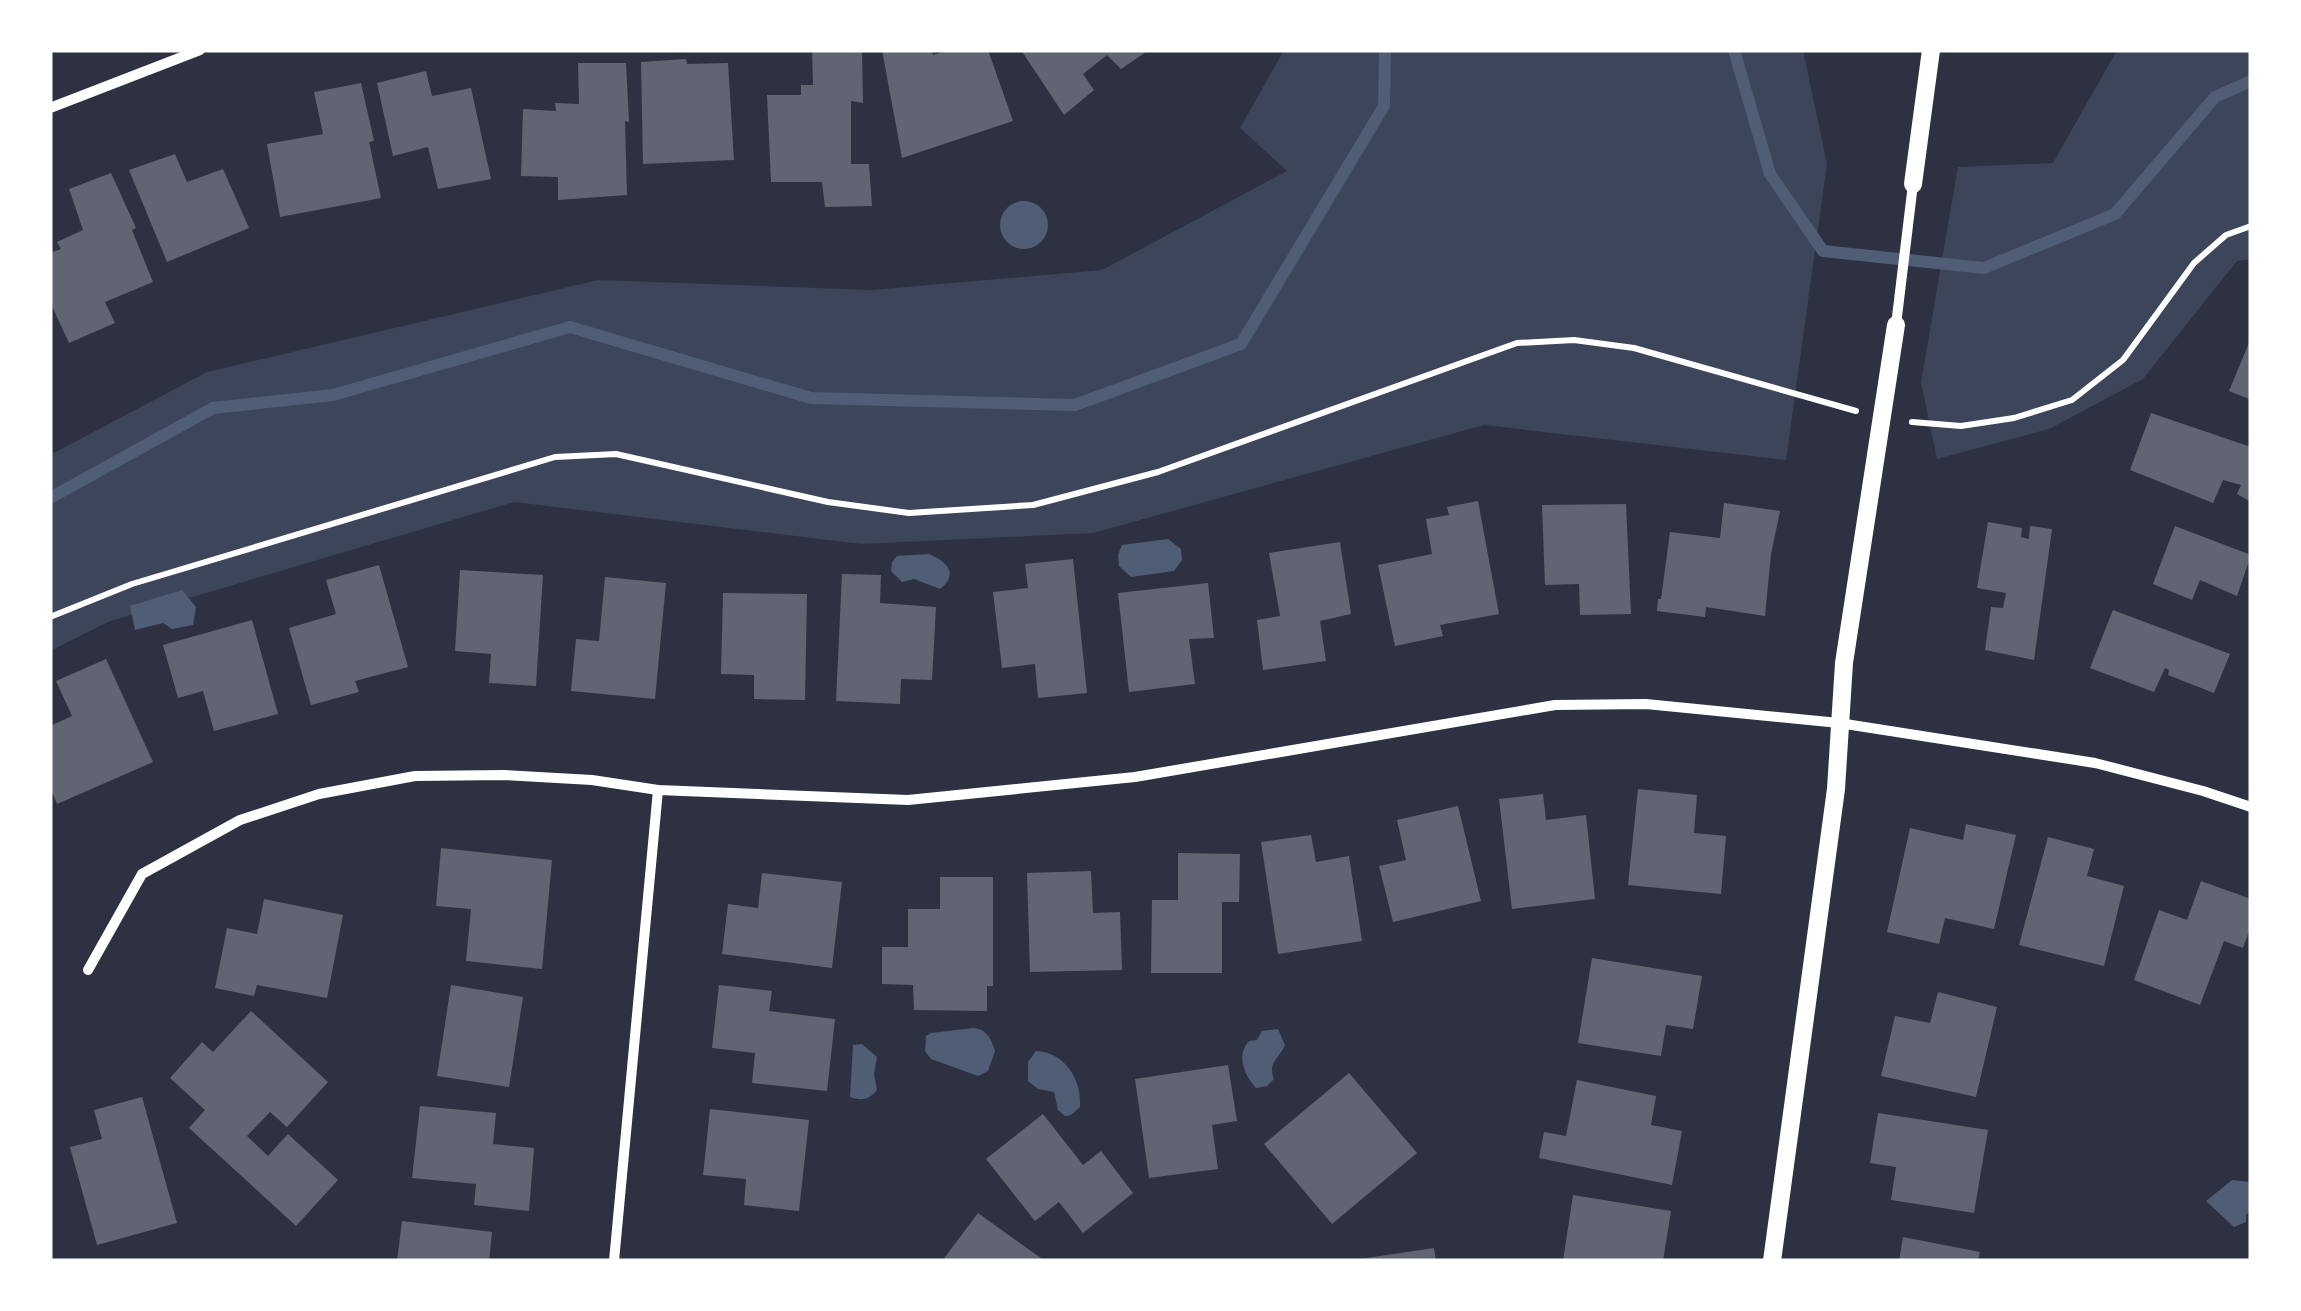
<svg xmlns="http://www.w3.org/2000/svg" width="2301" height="1311" font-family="'PT Sans',sans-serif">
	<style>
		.green { fill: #3c4559 }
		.water { fill: #4f5d75 }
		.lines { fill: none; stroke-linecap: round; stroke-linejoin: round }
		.stream { stroke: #4f5d75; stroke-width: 12 }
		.building { fill: #626471 }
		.path { stroke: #fff; stroke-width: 6 }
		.minor { stroke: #fff; stroke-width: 10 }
		.tertiary { stroke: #fff; stroke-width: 18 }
	</style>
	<rect width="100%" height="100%" fill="#2d3142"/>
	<g class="green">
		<polygon points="1284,50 1803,50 1827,164 1786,460 1484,425 1093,533 862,544 514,502 108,622 50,651 50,455 207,372 598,280 872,290 1102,270 1287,171 1240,128"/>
		<polygon points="2117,50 2251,50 2251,259 2237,261 2143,379 2049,429 1937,459 1921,382 1958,167 2053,163"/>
	</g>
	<g class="water">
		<circle cx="1024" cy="225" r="24"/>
		<polygon points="1168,539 1181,549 1182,560 1174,571 1131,577 1119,566 1118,555 1122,545"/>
		<path d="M929,554C946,561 960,574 940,589L914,579L902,582L891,571L892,562L897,556Z"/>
		<polygon points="182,590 196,607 193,625 172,629 163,623 135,630 130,606"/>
		<path d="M973,1028C987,1029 991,1039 995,1051L988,1071L978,1076L931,1059L925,1051L926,1036L931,1033Z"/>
		<path d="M1278,1029L1285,1045C1280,1058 1267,1062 1274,1079L1267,1086L1256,1088C1244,1075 1236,1055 1249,1041L1257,1040L1262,1031Z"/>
		<path d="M862,1044L877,1057L874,1074L877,1090C869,1100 862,1101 850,1097L853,1045Z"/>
		<path d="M1036,1051C1065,1052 1082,1080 1080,1107L1071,1115L1065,1116L1058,1110L1054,1092L1038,1089L1028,1081V1062Z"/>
		<polygon points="2232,1180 2251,1182 2251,1213 2246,1214 2246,1222 2234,1227 2206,1201"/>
	</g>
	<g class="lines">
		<g class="stream">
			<polyline points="1734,50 1770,174 1823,251 1984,268 2115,214 2215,97 2251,81"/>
			<polyline points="50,498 213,408 333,395 570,327 811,398 1075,405 1241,344 1384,106 1385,50"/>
		</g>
	</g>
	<g class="building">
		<polygon points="812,50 862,51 863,103 851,101 851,164 869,164 872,206 825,207 822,182 771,182 767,95 801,95 801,85 813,85"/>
		<polygon points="882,50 931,50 933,55 952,50 988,50 1013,121 902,158"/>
		<polygon points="1021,50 1149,50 1121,69 1107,55 1083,74 1094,90 1064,115"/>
		<polygon points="686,59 687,64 728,63 734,160 643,164 641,62"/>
		<polygon points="578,63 626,63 629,122 625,121 627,195 558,200 558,177 521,176 523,109 556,111 555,103 579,104"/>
		<polygon points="426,71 432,96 471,88 491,179 438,189 428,147 393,156 377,83"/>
		<polygon points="361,83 374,141 369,142 381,198 280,217 267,144 323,134 314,92"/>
		<polygon points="175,154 187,182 223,169 249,228 167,262 129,170"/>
		<polygon points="111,173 136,228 132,230 153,282 105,302 115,323 69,343 50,302 50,253 61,249 57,242 83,230 69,189"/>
		<polygon points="2251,338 2251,400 2229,391"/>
		<polygon points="2151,413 2251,447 2251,502 2237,494 2241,485 2223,480 2213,503 2130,470"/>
		<polygon points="1478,501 1499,614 1440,625 1443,636 1395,646 1378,565 1432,554 1426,519 1449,515 1447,507"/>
		<polygon points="1724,503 1780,511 1771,554 1765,616 1706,607 1705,617 1657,611 1658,599 1661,599 1670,532 1720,538"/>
		<polygon points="1626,504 1631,614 1580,615 1579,584 1545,585 1542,505"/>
		<polygon points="1988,522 2022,528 2021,537 2029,539 2030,526 2052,529 2034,660 1985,650 1991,607 2003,608 2006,593 1977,588"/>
		<polygon points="2175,526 2251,555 2237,596 2200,580 2192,600 2153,584"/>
		<polygon points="1340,542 1351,614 1320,621 1326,661 1263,670 1257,620 1280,616 1269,553"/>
		<polygon points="1073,559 1087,693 1038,698 1035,664 1002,668 993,592 1028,588 1025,564"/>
		<polygon points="379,565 408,667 355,681 359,692 311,705 289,628 336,614 326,580"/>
		<polygon points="460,570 543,575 536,686 489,683 491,654 455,651"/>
		<polygon points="842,574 881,575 880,603 936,607 932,680 901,679 900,704 836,701"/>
		<polygon points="605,577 666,583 655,699 571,691 576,639 599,641"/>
		<polygon points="1208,583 1214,638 1189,639 1195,684 1129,692 1118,593"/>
		<polygon points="723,593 807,594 805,700 754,699 754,675 721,674"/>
		<polygon points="2113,610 2230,654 2214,693 2168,675 2169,670 2165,668 2154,692 2090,668"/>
		<polygon points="252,620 278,714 214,731 203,691 178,698 163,645"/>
		<polygon points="106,659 153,762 57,804 50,787 50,726 72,716 56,681"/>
		<polygon points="1638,789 1697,795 1694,833 1726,836 1721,894 1628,885"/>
		<polygon points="1543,794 1546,820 1586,815 1595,899 1512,909 1499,799"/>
		<polygon points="1458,806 1481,901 1393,922 1379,866 1406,860 1397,820"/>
		<polygon points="1966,824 2016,835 1994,929 1945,918 1939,944 1887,932 1910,828 1963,840"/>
		<polygon points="1311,835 1316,862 1349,856 1362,941 1278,954 1261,842"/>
		<polygon points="2048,837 2094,849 2087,876 2124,886 2104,966 2019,945"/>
		<polygon points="441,848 552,860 542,969 466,961 471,909 436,906"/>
		<polygon points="1178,853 1240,854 1239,902 1222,902 1222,973 1151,973 1152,900 1178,900"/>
		<polygon points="1091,871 1093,913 1120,912 1122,970 1030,972 1027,873"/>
		<polygon points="762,873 842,882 832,968 722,954 728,904 758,908"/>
		<polygon points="940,877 993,877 993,986 987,986 987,1011 914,1010 913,985 882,984 882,947 908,947 908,909 940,909"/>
		<polygon points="2201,881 2251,899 2251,926 2243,948 2224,941 2200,1005 2134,980 2159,910 2187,920"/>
		<polygon points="264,899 343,915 327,998 257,985 254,996 215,988 227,928 257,934"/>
		<polygon points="1592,958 1702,976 1693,1029 1666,1025 1661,1056 1578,1043"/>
		<polygon points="451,985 523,997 509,1087 437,1076"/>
		<polygon points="719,985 772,991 769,1011 835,1019 827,1091 752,1083 755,1053 712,1048"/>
		<polygon points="1938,992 1997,1007 1976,1097 1881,1076 1895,1016 1930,1023"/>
		<polygon points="251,1011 328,1082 287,1127 270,1112 247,1136 268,1156 288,1134 338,1180 296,1226 189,1128 205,1110 170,1078 202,1042 213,1052"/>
		<polygon points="1228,1065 1237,1121 1212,1125 1218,1169 1149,1178 1135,1079"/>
		<polygon points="1349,1073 1417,1153 1332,1224 1264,1144"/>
		<polygon points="1577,1080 1656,1096 1651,1125 1682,1131 1672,1185 1539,1158 1544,1132 1566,1136"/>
		<polygon points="142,1097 177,1223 97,1245 70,1147 102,1139 94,1110"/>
		<polygon points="420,1106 496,1113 493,1144 534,1148 529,1211 474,1205 476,1184 412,1178"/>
		<polygon points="710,1109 809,1120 799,1211 744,1205 746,1179 703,1175"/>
		<polygon points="1878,1113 1988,1130 1974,1213 1891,1200 1896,1167 1870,1163"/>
		<polygon points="1043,1114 1083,1165 1101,1151 1133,1193 1083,1233 1059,1202 1035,1221 986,1159"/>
		<polygon points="1573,1195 1671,1211 1663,1261 1563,1261"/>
		<polygon points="978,1213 1045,1261 942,1261"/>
		<polygon points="402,1221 492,1232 489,1261 397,1261"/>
		<polygon points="1903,1237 1980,1252 1978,1261 1899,1261"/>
		<polygon points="1434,1248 1436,1261 1360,1261 1360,1259"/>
	</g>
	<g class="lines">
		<g class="path">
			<polyline points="1912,422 1961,426 2014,418 2072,400 2123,360 2194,263 2226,235 2251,226"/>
			<polyline points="50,617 132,584 555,457 616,454 828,502 909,513 1033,505 1158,472 1517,343 1574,340 1634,348 1856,411"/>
		</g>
		<g class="minor">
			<polyline points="50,108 200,50"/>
			<polyline points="1896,325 1913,184"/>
			<polyline points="88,970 142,874 240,820 319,794 415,776 504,775 592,780 658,790 908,800 1135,777 1555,705 1646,704 1839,723 2095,763 2203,791 2251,807"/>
			<polyline points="614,1261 658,790"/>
		</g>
		<g class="tertiary">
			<polyline points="1913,184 1931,50"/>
			<polyline points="1772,1261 1836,789 1844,663 1896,325"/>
		</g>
	</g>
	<rect width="2301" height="1311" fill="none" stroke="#ffffff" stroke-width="105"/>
</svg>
